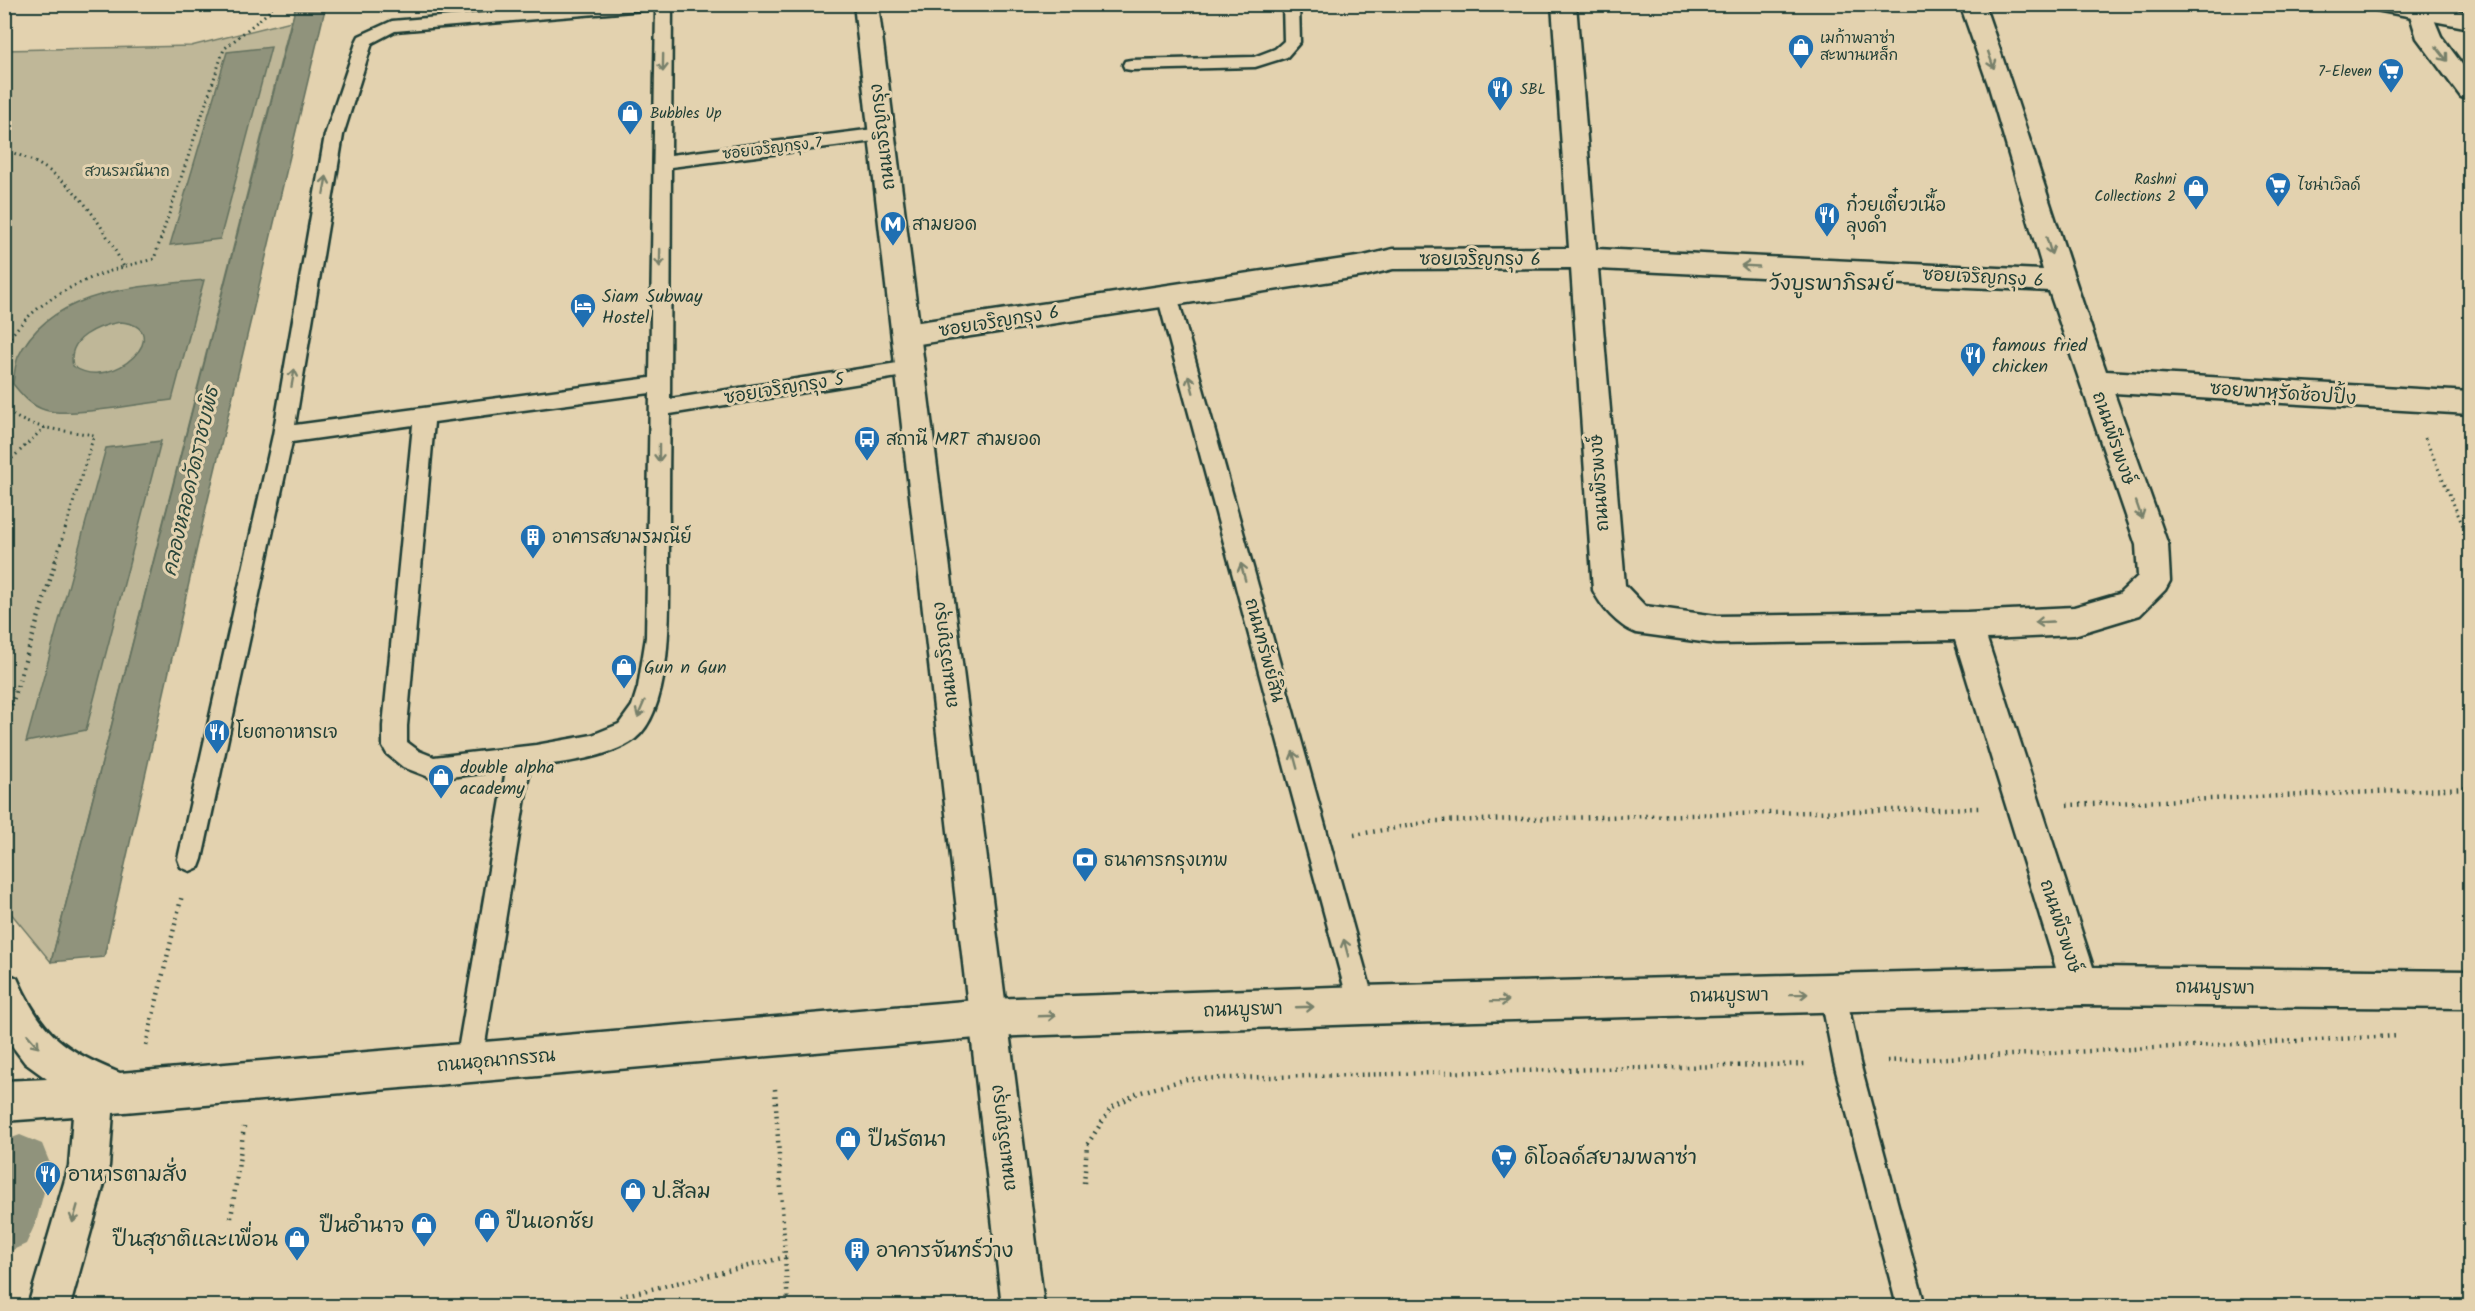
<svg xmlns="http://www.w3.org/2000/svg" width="2475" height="1311" font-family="Kalam,'Playpen Sans Thai',sans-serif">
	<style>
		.green { fill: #bfb798; stroke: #6f7a66; stroke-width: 1.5 }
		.water { fill: #90937b; stroke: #63715f; stroke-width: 1.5; fill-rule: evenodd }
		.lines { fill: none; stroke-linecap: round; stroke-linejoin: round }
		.canal { fill: #90937b; fill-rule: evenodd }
		.lane-casing { stroke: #1f3d34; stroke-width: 5 }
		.street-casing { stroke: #1f3d34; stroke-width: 5 }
		.secondary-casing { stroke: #1f3d34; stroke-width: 5 }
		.primary-casing { stroke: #1f3d34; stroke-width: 5 }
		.path-far1 { stroke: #1f3d34; stroke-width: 3; stroke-dasharray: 1.5 4; stroke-linecap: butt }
		.path { stroke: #1f3d34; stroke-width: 4.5; stroke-dasharray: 1.5 5; stroke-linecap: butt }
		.lane { fill: #e3d2af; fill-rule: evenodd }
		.street { fill: #e3d2af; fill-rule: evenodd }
		.secondary { fill: #e3d2af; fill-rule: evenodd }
		.primary { fill: #e3d2af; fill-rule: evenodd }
		.oneway { stroke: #77806b }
		.labels { text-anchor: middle; stroke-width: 6; stroke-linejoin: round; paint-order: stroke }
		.far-poi-label { font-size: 15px; fill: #1f3d34; stroke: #e3d2af; text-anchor: start }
		.far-street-label { font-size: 15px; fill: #1f3d34; stroke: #e3d2af }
		.far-park-label { font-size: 15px; fill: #2f493e; stroke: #e3d2af }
		.street-label { font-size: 18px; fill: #1f3d34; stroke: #e3d2af }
		.poi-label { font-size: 18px; fill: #1f3d34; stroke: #e3d2af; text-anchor: start }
		.water-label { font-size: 20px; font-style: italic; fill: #2a463b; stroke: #e3d2af }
		.quarter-label { font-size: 21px; fill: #1f3d34; stroke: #e3d2af }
		.near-poi-label { font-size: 21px; fill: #1f3d34; stroke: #e3d2af; text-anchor: start }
	</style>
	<rect width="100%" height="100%" fill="#e3d2af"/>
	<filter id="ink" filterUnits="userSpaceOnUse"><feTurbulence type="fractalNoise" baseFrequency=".0167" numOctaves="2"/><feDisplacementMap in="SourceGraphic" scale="12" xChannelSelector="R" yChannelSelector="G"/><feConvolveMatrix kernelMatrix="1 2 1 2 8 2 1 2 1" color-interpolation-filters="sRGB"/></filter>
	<g filter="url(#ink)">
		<polygon class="green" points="291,21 51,962 5,906 4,50 191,46"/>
		<g class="water">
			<polygon points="296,5 326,5 206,508 104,957 51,962"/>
			<polygon points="271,47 220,239 170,245 227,52"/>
			<path d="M204,280L172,400C145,403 68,418 45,410C31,406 22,395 13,384C14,375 15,365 18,357C51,288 139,287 204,280ZM120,322C179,327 113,395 73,366C66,338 98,326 120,322Z"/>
			<polygon points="161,441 86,730 26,742 106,448"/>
		</g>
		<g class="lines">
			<polygon class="canal" points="20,1135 42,1144 51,1166 36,1222 26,1244 4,1254 4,1141"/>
			<g class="lane-casing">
				<g id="lane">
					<path d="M591,4H672L671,155L882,128L888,130L891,134L888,138L882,140L671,167L670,399L910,361L917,363L920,368L917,373L910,375L670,414C669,455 669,496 669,537C668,586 677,706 635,739C610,758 561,763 530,767L482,1062L478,1071L469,1075L460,1071L456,1062L506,770L434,779L403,767L387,754L383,747V726L413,425L292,442L202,859L199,867L190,871L181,867L178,859L273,435L325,135L357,40L359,36L392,21ZM656,9L650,378L295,425L343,135L372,43L395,31ZM650,393L646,637L638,687L632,706L619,724L592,735L536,745L434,757L419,751L407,742V726L434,422Z"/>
					<polygon points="1283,4 1299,4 1300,42 1287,57 1255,67 1131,70 1125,69 1123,65 1125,61 1131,60 1254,57 1275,49 1284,41"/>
					<polygon points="1167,288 1174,290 1177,295 1375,1005 1371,1014 1362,1018 1353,1014 1349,1005 1157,295 1160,290"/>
					<polygon points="1833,980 1842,984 1846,993 1860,1063 1925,1306 1897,1306 1834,1063 1820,993 1824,984"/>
				</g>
			</g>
			<g class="street-casing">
				<path id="street" d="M1552,4H1576L1596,249L2043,270L1989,87L1960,4H1984C2027,126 2063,249 2106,371L2470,392V414L2114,393L2168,545L2170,581L2165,590L2140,615L2074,635L1987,639L2093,967L2470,971V1008L2080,1005L1362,1024L988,1037L113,1113L109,1166L70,1306H28L69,1166L73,1116L4,1121V1081L47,1079L25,1063L4,1035V972L17,978C42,1035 64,1050 120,1073L988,999L1362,986L2056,968L1955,640L1717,644L1636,633C1618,626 1601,607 1593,590L1571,268L1393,269L1364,276L906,346L896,343L892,335L896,327L906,324L1364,256L1393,249L1569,248ZM1598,269L2049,291L2136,545L2138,576L2119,594L2074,607L1967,612L1717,616L1645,606L1625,585Z"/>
			</g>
			<g class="secondary-casing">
				<g id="secondary">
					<polygon points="854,4 878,4 1044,1306 1002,1306"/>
					<polygon points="2421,5 2429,7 2441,36 2470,75 2470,99 2461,97 2417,38 2409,12 2413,7"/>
				</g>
			</g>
			<g class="primary-casing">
				<polygon id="primary" points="2369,4 2423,4 2470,13 2470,28 2381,11 2373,9"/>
			</g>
			<g class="path-far1">
				<path d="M4,150C67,168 95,212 124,267"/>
				<polyline points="4,334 14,332"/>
				<path d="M4,346C37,294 97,272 154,259L224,49L270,11L273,4"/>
				<path d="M4,408C27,430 64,430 94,435L55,562"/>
				<polyline points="2425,438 2470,542"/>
				<polyline points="4,466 45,427"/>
			</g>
			<g class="path">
				<polyline points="4,730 56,560"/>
				<polyline points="4,789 8,804 4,819"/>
				<polyline points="2067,805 2470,788"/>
				<polyline points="1354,835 1436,821 1981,808"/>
				<polyline points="146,1045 182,895"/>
				<polyline points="1887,1061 2398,1036"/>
				<polyline points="775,1089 788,1306"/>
				<polyline points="1084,1183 1087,1145 1111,1108 1138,1093 1187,1079 1807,1064"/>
				<polyline points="231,1218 244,1127"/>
				<polyline points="611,1306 622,1296 786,1257"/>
			</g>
			<use href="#lane" class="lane"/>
			<use href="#street" class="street"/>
			<use href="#secondary" class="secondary"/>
			<use href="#primary" class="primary"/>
		</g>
		<defs><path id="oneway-shaft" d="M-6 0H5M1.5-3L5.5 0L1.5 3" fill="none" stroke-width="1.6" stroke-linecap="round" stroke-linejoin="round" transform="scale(1.5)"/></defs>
		<g class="oneway">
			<use href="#oneway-shaft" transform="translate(2442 54) rotate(52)"/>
			<use href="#oneway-shaft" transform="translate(1991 60) rotate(71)"/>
			<use href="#oneway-shaft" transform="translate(663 63) rotate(91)"/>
			<use href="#oneway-shaft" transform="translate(325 185) rotate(-80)"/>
			<use href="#oneway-shaft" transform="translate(2049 246) rotate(73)"/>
			<use href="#oneway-shaft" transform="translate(660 258) rotate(91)"/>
			<use href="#oneway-shaft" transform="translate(1750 266) rotate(-177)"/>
			<use href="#oneway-shaft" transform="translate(293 378) rotate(-80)"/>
			<use href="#oneway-shaft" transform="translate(1191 384) rotate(-105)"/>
			<use href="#oneway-shaft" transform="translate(659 453) rotate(90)"/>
			<use href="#oneway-shaft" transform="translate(2139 510) rotate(71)"/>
			<use href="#oneway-shaft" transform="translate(1243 572) rotate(-105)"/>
			<use href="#oneway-shaft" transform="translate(2044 622) rotate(177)"/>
			<use href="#oneway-shaft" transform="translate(641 709) rotate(113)"/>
			<use href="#oneway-shaft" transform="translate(1295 760) rotate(-105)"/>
			<use href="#oneway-shaft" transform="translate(1346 948) rotate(-105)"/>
			<use href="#oneway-shaft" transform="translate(1799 994) rotate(-1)"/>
			<use href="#oneway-shaft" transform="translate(1500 1001) rotate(-1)"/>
			<use href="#oneway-shaft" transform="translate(1305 1007) rotate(-2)"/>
			<use href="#oneway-shaft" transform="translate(1047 1016) rotate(-2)"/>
			<use href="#oneway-shaft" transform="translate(33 1041) rotate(49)"/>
			<use href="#oneway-shaft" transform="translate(75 1214) rotate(106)"/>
		</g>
	</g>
	<defs>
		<g id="shop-pin" transform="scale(1.35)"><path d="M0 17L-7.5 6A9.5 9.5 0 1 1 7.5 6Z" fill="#1f6fb2" stroke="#e3d2af"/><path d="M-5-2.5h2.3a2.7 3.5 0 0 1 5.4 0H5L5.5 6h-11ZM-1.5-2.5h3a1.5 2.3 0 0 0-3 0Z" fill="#fff"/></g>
		<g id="supermarket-pin" transform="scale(1.35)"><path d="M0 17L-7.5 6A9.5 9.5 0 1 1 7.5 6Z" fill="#1f6fb2" stroke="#e3d2af"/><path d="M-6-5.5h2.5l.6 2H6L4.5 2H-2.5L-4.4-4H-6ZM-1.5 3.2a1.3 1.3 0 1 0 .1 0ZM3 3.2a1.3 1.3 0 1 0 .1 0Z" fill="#fff"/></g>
		<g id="restaurant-pin" transform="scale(1.35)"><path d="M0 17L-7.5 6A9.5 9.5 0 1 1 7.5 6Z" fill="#1f6fb2" stroke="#e3d2af"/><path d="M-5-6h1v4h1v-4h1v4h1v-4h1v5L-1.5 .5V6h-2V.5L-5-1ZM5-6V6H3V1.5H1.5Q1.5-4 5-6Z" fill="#fff"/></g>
		<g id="metro-pin" transform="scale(1.35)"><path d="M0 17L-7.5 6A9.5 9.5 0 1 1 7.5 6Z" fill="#1f6fb2" stroke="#e3d2af"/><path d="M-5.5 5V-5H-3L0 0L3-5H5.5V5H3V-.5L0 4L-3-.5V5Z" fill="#fff"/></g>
		<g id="hotel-pin" transform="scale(1.35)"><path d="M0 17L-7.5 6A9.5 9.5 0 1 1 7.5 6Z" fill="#1f6fb2" stroke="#e3d2af"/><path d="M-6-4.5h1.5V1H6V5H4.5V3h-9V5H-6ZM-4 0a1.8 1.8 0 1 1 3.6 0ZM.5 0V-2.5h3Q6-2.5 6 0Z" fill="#fff"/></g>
		<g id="bus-pin" transform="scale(1.35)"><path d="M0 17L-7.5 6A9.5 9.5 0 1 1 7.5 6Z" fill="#1f6fb2" stroke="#e3d2af"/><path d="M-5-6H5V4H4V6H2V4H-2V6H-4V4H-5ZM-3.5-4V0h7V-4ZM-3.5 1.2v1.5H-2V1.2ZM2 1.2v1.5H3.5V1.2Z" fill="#fff"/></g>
		<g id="building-pin" transform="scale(1.35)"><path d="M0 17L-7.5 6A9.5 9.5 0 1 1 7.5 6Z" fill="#1f6fb2" stroke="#e3d2af"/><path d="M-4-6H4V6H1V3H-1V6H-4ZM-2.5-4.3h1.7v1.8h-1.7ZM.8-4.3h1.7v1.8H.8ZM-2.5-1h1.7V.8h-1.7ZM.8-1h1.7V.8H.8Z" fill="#fff"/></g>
		<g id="bank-pin" transform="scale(1.35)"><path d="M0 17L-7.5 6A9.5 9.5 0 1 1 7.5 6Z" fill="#1f6fb2" stroke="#e3d2af"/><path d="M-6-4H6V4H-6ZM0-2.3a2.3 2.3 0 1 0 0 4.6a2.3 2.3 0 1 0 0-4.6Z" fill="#fff"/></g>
	</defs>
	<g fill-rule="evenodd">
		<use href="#shop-pin" x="1801" y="47"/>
		<use href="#supermarket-pin" x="2391" y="71"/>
		<use href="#restaurant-pin" x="1500" y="89"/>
		<use href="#shop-pin" x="630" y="113"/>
		<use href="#supermarket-pin" x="2278" y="185"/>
		<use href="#shop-pin" x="2196" y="188"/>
		<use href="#restaurant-pin" x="1827" y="215"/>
		<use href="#metro-pin" x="893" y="224"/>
		<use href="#hotel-pin" x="583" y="306"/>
		<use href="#restaurant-pin" x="1973" y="355"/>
		<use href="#bus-pin" x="867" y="439"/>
		<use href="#building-pin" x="533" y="537"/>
		<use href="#shop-pin" x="624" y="667"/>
		<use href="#restaurant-pin" x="217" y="732"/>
		<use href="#shop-pin" x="441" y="777"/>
		<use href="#bank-pin" x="1085" y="860"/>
		<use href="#shop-pin" x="848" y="1139"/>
		<use href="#supermarket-pin" x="1504" y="1157"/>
		<use href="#restaurant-pin" x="48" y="1174"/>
		<use href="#shop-pin" x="633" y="1191"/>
		<use href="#shop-pin" x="487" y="1221"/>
		<use href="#shop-pin" x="424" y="1225"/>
		<use href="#shop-pin" x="297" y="1239"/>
		<use href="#building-pin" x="857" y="1250"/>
	</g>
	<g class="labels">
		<g class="far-poi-label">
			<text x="1820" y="43">เมก้าพลาซ่า<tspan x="1820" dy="17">สะพานเหล็ก</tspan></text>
			<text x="2372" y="76" text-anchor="end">7-Eleven</text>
			<text x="1520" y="94">SBL</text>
			<text x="650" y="118">Bubbles Up</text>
			<text x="2176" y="184" text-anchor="end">Rashni<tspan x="2176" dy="17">Collections 2</tspan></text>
			<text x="2298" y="190">ไชน่าเวิลด์</text>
		</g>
		<g class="far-street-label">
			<text transform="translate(772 148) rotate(-7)" y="5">ซอยเจริญกรุง 7</text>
		</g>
		<g class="far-park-label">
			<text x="127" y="176">สวนรมณีนาถ</text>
		</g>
		<g class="street-label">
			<text transform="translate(882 137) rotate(-97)" y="6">ถนนเจริญกรุง</text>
			<text x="1480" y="265">ซอยเจริญกรุง 6</text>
			<text transform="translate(1983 277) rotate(3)" y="6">ซอยเจริญกรุง 6</text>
			<text transform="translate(999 321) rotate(-9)" y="6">ซอยเจริญกรุง 6</text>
			<text transform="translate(784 388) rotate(-9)" y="6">ซอยเจริญกรุง 5</text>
			<text transform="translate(2283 393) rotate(4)" y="6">ซอยพาหุรัดช้อปปิ้ง</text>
			<text transform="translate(2114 438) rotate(71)" y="6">ถนนพีรพงษ์</text>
			<text transform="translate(1599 483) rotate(-94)" y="6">ถนนพีรพงษ์</text>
			<text transform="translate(1265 650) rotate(75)" y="6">ถนนทรัพย์สิน</text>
			<text transform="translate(945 655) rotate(-97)" y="6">ถนนเจริญกรุง</text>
			<text transform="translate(2061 926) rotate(72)" y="6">ถนนพีรพงษ์</text>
			<text transform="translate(2215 987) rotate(1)" y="6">ถนนบูรพา</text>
			<text transform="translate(1729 995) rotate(-1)" y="6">ถนนบูรพา</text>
			<text transform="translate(1243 1009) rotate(-2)" y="6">ถนนบูรพา</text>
			<text transform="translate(496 1060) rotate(-5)" y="6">ถนนอุณากรรณ</text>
			<text transform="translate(1003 1138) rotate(-97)" y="6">ถนนเจริญกรุง</text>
		</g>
		<g class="poi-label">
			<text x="1846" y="211">ก๋วยเตี๋ยวเนื้อ<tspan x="1846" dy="21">ลุงดำ</tspan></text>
			<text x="912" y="230">สามยอด</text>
			<text x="602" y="302">Siam Subway<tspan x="602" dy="21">Hostel</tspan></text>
			<text x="1992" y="351">famous fried<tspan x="1992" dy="21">chicken</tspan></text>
			<text x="886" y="445">สถานี MRT สามยอด</text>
			<text x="552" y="543">อาคารสยามรมณีย์</text>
			<text x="644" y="673">Gun n Gun</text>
			<text x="236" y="738">โยตาอาหารเจ</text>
			<text x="460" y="773">double alpha<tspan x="460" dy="21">academy</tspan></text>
			<text x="1104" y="866">ธนาคารกรุงเทพ</text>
		</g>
		<g class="water-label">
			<text transform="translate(190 481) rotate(-77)" y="7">คลองหลอดวัดราชบพิธ</text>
		</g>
		<g class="quarter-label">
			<text x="1832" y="290">วังบูรพาภิรมย์</text>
		</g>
		<g class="near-poi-label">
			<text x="868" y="1146">ปืนรัตนา</text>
			<text x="1524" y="1164">ดิโอลด์สยามพลาซ่า</text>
			<text x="68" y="1181">อาหารตามสั่ง</text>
			<text x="652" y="1198">ป.สีลม</text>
			<text x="506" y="1228">ปืนเอกชัย</text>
			<text x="404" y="1232" text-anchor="end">ปืนอำนาจ</text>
			<text x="278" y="1246" text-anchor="end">ปืนสุชาติและเพื่อน</text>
			<text x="876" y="1257">อาคารจันทร์ว่าง</text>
		</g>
	</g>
	<rect width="2475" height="1311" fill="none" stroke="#e3d2af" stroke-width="24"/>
	<rect x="12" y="12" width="2451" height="1287" fill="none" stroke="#1f3d34" stroke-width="2" filter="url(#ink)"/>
</svg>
